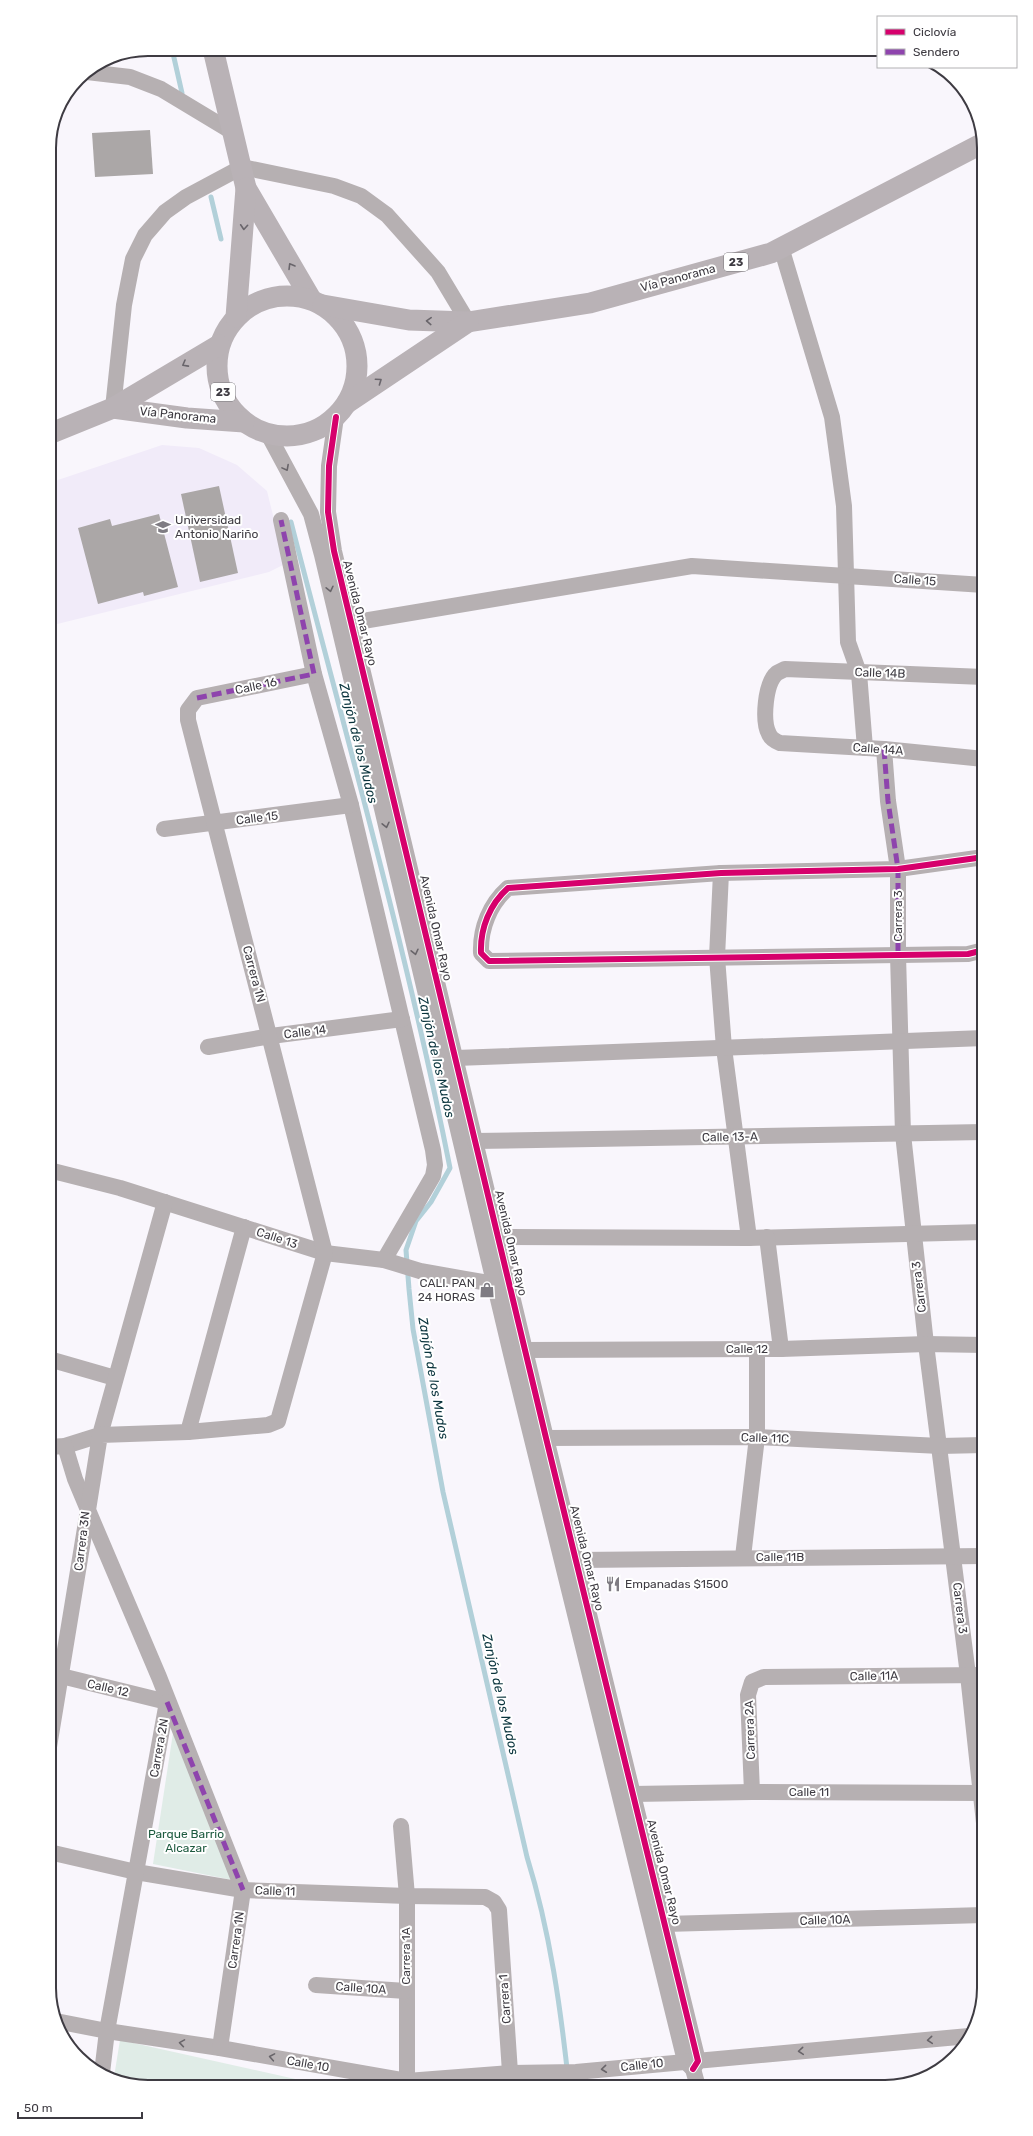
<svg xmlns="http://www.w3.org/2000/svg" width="1033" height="2136" font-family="Rubik,sans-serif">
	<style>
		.built { fill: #f1ebf9 }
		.green { fill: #e0ece7 }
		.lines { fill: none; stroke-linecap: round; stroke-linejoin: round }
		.stream { stroke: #b2d0d9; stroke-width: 5 }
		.building { fill: #aba7a7 }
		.minor { stroke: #b6b0b2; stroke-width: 16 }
		.major { stroke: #b9b2b6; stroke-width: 21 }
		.quiet { stroke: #8e44ad; stroke-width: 5; stroke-dasharray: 10 5; stroke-linecap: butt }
		.cycleway-casing { stroke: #fff; stroke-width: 8 }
		.cycleway { stroke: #d6006c; stroke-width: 6 }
		.oneway { stroke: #69656b }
		.oneway2 { stroke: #686469 }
		.labels { text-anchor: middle; stroke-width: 4; stroke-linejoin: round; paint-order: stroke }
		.shield { fill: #fff; stroke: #78767b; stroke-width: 1 }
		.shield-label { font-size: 11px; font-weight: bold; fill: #3e3b42 }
		.street-label { font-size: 12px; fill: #3e3b42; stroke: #fff }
		.poi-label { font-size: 12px; fill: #3e3b42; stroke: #fff; text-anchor: start }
		.park-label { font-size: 12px; fill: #1e5b40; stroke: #fff }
		.water-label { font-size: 13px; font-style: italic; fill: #09333c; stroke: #fff }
		.rim { fill: none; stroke: #3e3b42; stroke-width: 2 }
	</style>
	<rect width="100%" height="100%" fill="#f9f6fc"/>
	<polygon class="built" points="162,445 199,448 237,465 267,491 285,564 269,572 49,626 49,483"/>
	<g class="green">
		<polygon points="173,1733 232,1880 153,1864"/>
		<polygon points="120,2040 331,2087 142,2087 114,2077"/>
	</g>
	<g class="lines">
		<g class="stream">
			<polyline points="172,49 182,93"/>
			<polyline points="211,197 221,239"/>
			<path d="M291,522C346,736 407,950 450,1168L431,1202L416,1221L406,1250L409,1289L413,1329L443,1492L527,1857C550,1931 561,2010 569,2087"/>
		</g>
	</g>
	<g class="building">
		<polygon points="150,130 153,174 95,177 92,133"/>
		<polygon points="219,486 238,573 200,582 181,494"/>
		<polygon points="159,514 178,587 144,596 143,592 98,604 78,528 110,519 112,526"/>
	</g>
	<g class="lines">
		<g class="minor">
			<polyline points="87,72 130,77 161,89 234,133"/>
			<polyline points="781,247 832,417 844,506 848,642 859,673 865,748"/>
			<polyline points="113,408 124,305 133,259 145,235 165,212 186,197 242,167 334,186 361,196 387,215 438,272 468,322"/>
			<polyline points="336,417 329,466 328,512 334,551 546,1438 698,2061 693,2069"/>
			<polyline points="268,434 311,514 322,555 511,1354 685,2061 693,2069"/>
			<polyline points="281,520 314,674 351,805 433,1150 435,1165 433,1176 384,1260"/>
			<polyline points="351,623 692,566 984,585"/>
			<polyline points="884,749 888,801 898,869 898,955 903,1134 926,1344 968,1675 984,1823"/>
			<path d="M984,759L884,749L780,743C775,741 771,739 769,734C762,721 765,683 777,673C779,672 783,670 785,669L984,677"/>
			<polyline points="164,829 351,805"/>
			<polyline points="721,873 717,957 724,1048 749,1238"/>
			<path d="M984,950L968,954L489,961L481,953C480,928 490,904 508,888L721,873L898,869L984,857"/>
			<polyline points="208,1047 271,1036 402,1019"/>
			<polyline points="456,1058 984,1038"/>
			<polyline points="475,1141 984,1132"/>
			<polyline points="49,1170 120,1188 325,1253 384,1260 420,1271 494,1284 504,1281"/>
			<polyline points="498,1237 749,1238 984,1232"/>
			<polyline points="767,1237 781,1349"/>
			<polyline points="516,1353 525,1350 781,1349 926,1344 984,1345"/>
			<polyline points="49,1359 115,1378"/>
			<polyline points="188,1432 268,1425 278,1421 325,1253 188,720 188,710 197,698 314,674"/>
			<polyline points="546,1438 757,1437 940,1446 984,1445"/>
			<polyline points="49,1447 65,1446 100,1435 165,1202"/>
			<polyline points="743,1557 757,1437 757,1349"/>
			<polyline points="577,1560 984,1556"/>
			<polyline points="49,1673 167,1702"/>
			<polyline points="49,1747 88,1510 75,1479 65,1446"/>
			<polyline points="752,1792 748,1695 752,1682 764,1677 984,1675"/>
			<polyline points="633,1794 752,1792 984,1793"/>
			<polyline points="401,1826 407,1896 407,2087"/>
			<polyline points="49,1852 136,1872 243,1890 407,1896 485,1897 494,1902 499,1910 511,2087"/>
			<polyline points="665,1924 984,1915"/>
			<polyline points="316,1985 406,1991"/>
			<polyline points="56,2021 107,2031 220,2048 407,2081 511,2073 576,2072 969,2036"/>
			<polyline points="220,2048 243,1890 159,1677 88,1510 100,1435 188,1432 244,1227"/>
			<polyline points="693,2069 698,2087"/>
			<polyline points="102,2073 107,2031 167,1702"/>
		</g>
		<g class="major">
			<polyline points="213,49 246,188 311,299"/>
			<circle cx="287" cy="366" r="70"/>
			<polyline points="323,305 409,320 468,322 590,303 771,253 983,143"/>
			<polyline points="236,317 246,188"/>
			<polyline points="347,403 468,322"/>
			<polyline points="113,408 187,418 244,422"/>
			<polyline points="49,434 113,408 219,345"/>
		</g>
		<g class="quiet">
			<polyline points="197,698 314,674 281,520"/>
			<polyline points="884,749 888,801 898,869 898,955"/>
			<polyline points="167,1702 243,1890"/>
		</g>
		<g class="cycleway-casing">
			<g id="cycleway">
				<polyline points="336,417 329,466 328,512 334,551 546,1438 698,2061 693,2069"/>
				<path d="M984,950L968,954L489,961L481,953C480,928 490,904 508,888L721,873L898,869L984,857"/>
			</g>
		</g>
		<use href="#cycleway" class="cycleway"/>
	</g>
	<defs><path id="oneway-chevron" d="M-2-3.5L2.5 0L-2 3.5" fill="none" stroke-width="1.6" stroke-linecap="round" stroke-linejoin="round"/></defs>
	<g class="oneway">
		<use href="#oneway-chevron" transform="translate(244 227) rotate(94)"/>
		<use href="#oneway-chevron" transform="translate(291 266) rotate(-121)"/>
		<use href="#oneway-chevron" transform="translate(429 321) rotate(-177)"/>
		<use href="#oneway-chevron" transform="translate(185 364) rotate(151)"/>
		<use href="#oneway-chevron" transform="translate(379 381) rotate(-35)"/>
	</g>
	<g class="oneway2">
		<use href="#oneway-chevron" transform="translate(286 468) rotate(62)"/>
		<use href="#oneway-chevron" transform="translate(330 589) rotate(77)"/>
		<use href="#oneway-chevron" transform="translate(386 825) rotate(77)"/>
		<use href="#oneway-chevron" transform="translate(415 952) rotate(77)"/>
		<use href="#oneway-chevron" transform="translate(930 2040) rotate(175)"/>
		<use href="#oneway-chevron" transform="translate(182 2043) rotate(-171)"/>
		<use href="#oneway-chevron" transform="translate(801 2051) rotate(175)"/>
		<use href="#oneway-chevron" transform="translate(272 2057) rotate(-170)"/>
		<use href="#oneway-chevron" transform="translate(604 2069) rotate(174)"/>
	</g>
	<defs>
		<g id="university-bare" transform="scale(1.2)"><path d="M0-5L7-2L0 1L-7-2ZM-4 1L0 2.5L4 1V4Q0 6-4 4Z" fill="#7f7c83" stroke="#fff" stroke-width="2.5" paint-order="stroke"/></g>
		<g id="shop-bare" transform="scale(1.2)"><path d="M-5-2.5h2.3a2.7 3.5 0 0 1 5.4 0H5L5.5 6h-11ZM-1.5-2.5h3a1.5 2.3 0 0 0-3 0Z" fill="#7f7c83" stroke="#fff" stroke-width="2.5" paint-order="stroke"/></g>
		<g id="restaurant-bare" transform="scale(1.2)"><path d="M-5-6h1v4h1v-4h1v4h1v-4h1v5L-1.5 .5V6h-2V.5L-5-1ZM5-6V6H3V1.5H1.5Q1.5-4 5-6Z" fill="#7f7c83" stroke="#fff" stroke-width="2.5" paint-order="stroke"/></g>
	</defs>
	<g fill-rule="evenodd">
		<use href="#university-bare" x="163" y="527"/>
		<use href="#shop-bare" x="487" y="1290"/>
		<use href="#restaurant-bare" x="613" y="1584"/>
	</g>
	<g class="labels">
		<g class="shield">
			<rect x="724" y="253" width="24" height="18" rx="3"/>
			<rect x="211" y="383" width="24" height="18" rx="3"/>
		</g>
		<g class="shield-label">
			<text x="736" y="266">23</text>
			<text x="223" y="396">23</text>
		</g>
		<g class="street-label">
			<text transform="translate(678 278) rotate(-15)" y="4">Vía Panorama</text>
			<text transform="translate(178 415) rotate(6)" y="4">Vía Panorama</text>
			<text transform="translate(915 580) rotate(4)" y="4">Calle 15</text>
			<text transform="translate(360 613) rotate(76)" y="4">Avenida Omar Rayo</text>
			<text transform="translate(880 673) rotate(2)" y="4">Calle 14B</text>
			<text transform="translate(256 686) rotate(-12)" y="4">Calle 16</text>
			<text transform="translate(878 749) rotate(4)" y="4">Calle 14A</text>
			<text transform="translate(257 818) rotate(-7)" y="4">Calle 15</text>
			<text transform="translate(898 916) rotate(-90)" y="4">Carrera 3</text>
			<text transform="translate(436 928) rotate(77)" y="4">Avenida Omar Rayo</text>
			<text transform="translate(254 974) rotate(75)" y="4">Carrera 1N</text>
			<text transform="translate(305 1032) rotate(-7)" y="4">Calle 14</text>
			<text transform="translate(730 1137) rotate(-1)" y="4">Calle 13-A</text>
			<text transform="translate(277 1238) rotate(18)" y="4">Calle 13</text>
			<text transform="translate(511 1243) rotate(77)" y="4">Avenida Omar Rayo</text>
			<text transform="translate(919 1287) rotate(-97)" y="4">Carrera 3</text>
			<text x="747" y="1353">Calle 12</text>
			<text transform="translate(765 1438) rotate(2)" y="4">Calle 11C</text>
			<text transform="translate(82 1541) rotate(-83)" y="4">Carrera 3N</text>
			<text x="780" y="1561">Calle 11B</text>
			<text transform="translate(587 1558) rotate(76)" y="4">Avenida Omar Rayo</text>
			<text transform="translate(960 1608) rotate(83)" y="4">Carrera 3</text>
			<text transform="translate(874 1676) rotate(-1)" y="4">Calle 11A</text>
			<text transform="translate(108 1688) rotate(13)" y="4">Calle 12</text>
			<text transform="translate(750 1730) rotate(-92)" y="4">Carrera 2A</text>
			<text transform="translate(159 1748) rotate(-80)" y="4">Carrera 2N</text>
			<text x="809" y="1796">Calle 11</text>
			<text transform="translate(664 1872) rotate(76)" y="4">Avenida Omar Rayo</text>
			<text transform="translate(275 1891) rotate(2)" y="4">Calle 11</text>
			<text transform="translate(825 1920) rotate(-2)" y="4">Calle 10A</text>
			<text transform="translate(236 1940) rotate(-82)" y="4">Carrera 1N</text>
			<text transform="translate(406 1956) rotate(-90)" y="4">Carrera 1A</text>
			<text transform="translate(361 1988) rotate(4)" y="4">Calle 10A</text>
			<text transform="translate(505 1999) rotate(-94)" y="4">Carrera 1</text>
			<text transform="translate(308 2064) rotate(10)" y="4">Calle 10</text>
			<text transform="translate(642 2065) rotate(-6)" y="4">Calle 10</text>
		</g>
		<g class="poi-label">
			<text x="175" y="524">Universidad<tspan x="175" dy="14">Antonio Nariño</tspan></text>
			<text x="475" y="1287" text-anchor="end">CALI. PAN<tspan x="475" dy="14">24 HORAS</tspan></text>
			<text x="625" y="1588">Empanadas $1500</text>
		</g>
		<g class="park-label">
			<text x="186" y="1838">Parque Barrio<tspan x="186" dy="14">Alcazar</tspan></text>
		</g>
		<g class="water-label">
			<text transform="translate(359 743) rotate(76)" y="5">Zanjón de los Mudos</text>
			<text transform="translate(437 1057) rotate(77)" y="5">Zanjón de los Mudos</text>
			<text transform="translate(434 1378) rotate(80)" y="5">Zanjón de los Mudos</text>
			<text transform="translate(501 1694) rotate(77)" y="5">Zanjón de los Mudos</text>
		</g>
	</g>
	<path d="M0 0H1033V2136H0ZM148 56H885A92 92 0 0 1 977 148V1988A92 92 0 0 1 885 2080H148A92 92 0 0 1 56 1988V148A92 92 0 0 1 148 56Z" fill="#fff" fill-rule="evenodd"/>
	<path class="rim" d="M148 56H885A92 92 0 0 1 977 148V1988A92 92 0 0 1 885 2080H148A92 92 0 0 1 56 1988V148A92 92 0 0 1 148 56Z"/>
	<rect x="877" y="16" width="140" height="52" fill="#ffffff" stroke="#b2b1b3"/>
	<rect x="885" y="29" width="20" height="6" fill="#d6006c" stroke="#b2b1b3"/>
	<text x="913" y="36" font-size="12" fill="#3e3b42">Ciclovía</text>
	<rect x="885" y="49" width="20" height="6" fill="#8e44ad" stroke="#b2b1b3"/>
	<text x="913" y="56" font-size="12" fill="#3e3b42">Sendero</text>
	<path d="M18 2112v6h124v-6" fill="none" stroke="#3e3b42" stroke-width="2"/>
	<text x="24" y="2112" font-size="12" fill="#3e3b42" stroke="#ffffff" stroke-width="3" paint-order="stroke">50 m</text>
</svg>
